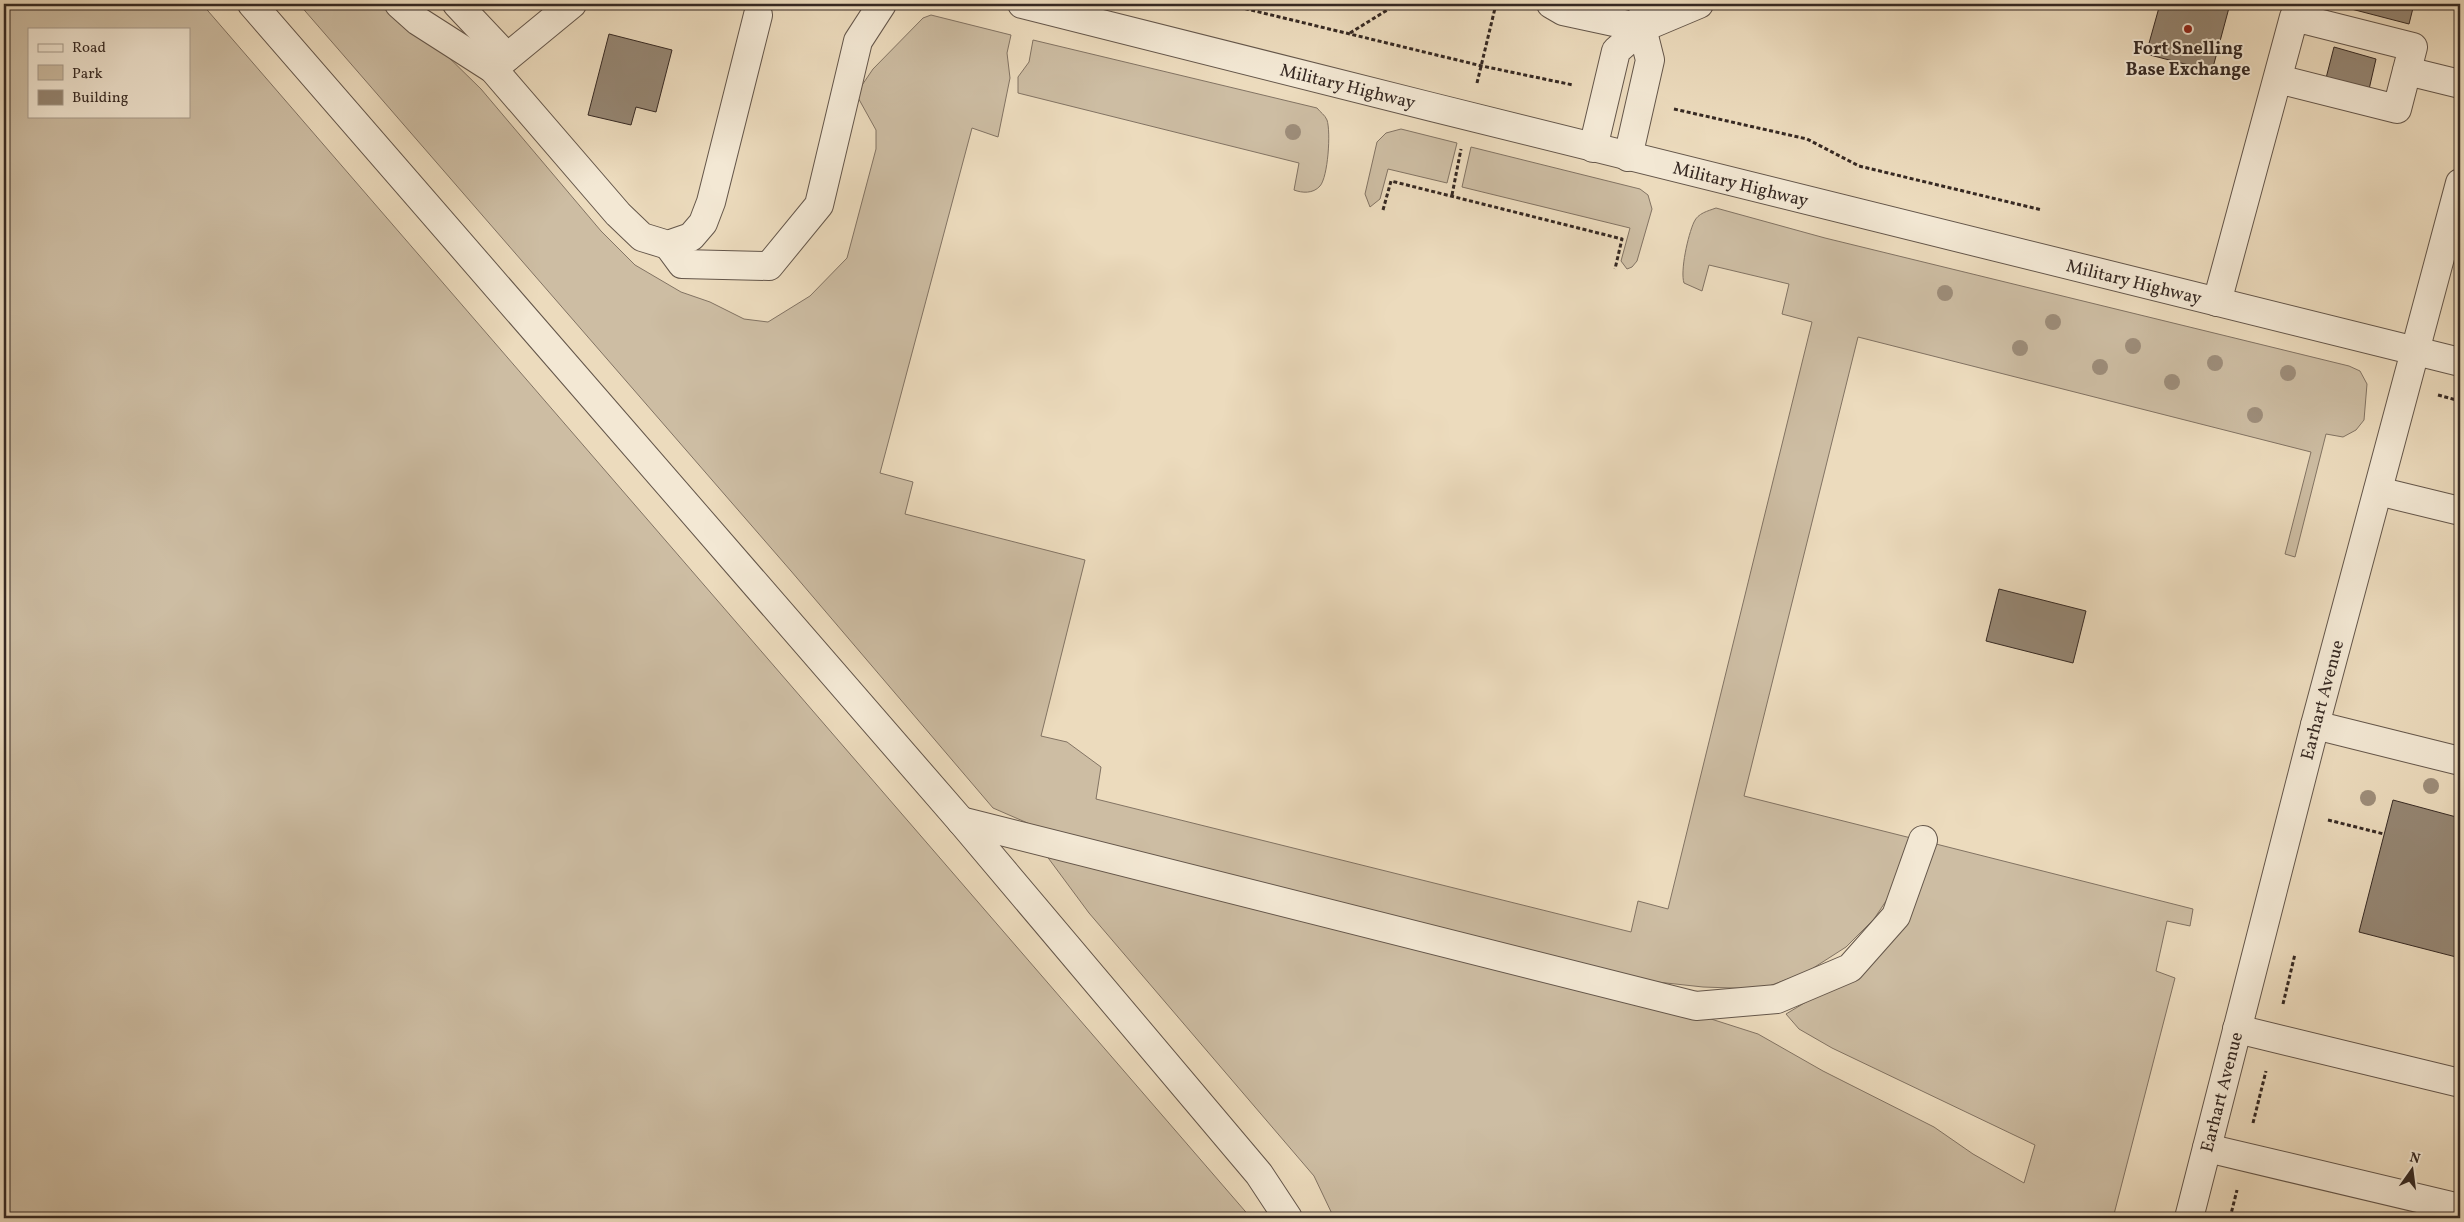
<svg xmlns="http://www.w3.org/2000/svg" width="2464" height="1222" font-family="Vollkorn,serif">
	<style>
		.green { fill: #cdbda3; stroke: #827363; fill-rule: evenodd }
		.building { fill: #958673; stroke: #362923 }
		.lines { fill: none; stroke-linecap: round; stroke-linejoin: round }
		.minor-casing { stroke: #64564a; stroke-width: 30 }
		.path { stroke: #362923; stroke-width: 3; stroke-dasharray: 4 2.5; stroke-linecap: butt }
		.minor { stroke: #f3e8d4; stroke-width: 28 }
		.tree { fill: #9d8d7a }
		.poi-dot { fill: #8f2418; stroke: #f3e8d4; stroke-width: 2 }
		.labels { text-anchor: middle; stroke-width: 4; stroke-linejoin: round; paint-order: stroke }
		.poi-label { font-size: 18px; font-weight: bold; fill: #362923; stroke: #f3e8d4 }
		.street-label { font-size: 18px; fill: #362923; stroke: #f3e8d4 }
	</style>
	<rect width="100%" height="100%" fill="#ecdbbd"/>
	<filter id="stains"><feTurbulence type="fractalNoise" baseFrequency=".004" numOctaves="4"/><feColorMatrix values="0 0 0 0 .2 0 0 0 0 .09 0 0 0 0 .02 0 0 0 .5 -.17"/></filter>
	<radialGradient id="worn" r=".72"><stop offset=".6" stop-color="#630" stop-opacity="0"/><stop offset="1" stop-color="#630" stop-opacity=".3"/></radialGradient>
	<g class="green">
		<path d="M4,4H202L1251,1218H4ZM29,29H189V116H29Z"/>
		<path d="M299,4H384L433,42L481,89L601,231L635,265L681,292L710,302L744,319L768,322L810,296L847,258L876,149V130L856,94L873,69L923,18L931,15L1011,35L1007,53L1010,78L998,137L972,128L880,473L913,482L905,514L1085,560L1041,736L1067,742L1101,767L1096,799L1631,932L1638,901L1668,909L1812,322L1782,314L1789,284L1709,265L1702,291L1684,283C1680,271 1688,235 1694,222C1698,213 1708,211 1716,208L1825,238L2349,366L2360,371L2367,384L2364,420L2356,430L2343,437L2326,434L2295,557L2285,554L2311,452L1858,337L1744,796L1911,838L1896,886L1874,919L1846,947L1807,972L1761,989L1703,987L1648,981L1046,831L993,808L791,571Z"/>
		<path d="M1033,40L1317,108C1320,112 1325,115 1327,120C1331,132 1328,177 1320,186C1313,194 1302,193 1294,190L1299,163L1018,93V77L1029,62Z"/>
		<polygon points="1401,129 1457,143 1447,183 1388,169 1380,199 1370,207 1365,194 1377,142 1386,133"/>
		<polygon points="1471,147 1640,189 1648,195 1652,209 1637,261 1632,267 1627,269 1621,261 1630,228 1462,187"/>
		<polygon points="1936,844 2193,909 2190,926 2167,921 2156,971 2175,978 2113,1218 1334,1218 1314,1176 1089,913 1046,855 1708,1018 1758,1034 1823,1071 1934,1127 1973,1154 2024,1183 2035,1145 1832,1048 1799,1029 1786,1014 1831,987 1919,886"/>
	</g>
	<g class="building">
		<polygon points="2160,4 2230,4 2212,71 2146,54"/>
		<polygon points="2304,4 2414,4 2409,24 2332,4 2329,10"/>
		<polygon points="609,34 672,50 656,112 636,107 631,125 588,115"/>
		<polygon points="2334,47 2376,59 2367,98 2324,86"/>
		<polygon points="1999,589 2086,611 2073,663 1986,641"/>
		<polygon points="2393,800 2460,818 2460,958 2359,932"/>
	</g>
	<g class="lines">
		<g class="minor-casing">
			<g id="minor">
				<polyline points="252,4 961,821 1259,1174 1288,1218"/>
				<polyline points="399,4 418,21 493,69 618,214 642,237 668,245 691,237 703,223 711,202 758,15"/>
				<polyline points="457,4 507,57"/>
				<path id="s1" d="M1022,4C1501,125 1981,244 2460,362"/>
				<polyline points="1551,4 1563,11 1642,28 1616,51 1593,148"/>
				<polyline points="1642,28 1699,4"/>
				<polyline points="493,69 572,4"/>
				<polyline points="2407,71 2460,84"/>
				<polyline points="1628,157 1650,60 1642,28 1644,4"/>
				<polyline points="668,245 682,264 769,266 819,205 858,41 882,4"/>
				<polyline points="2217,302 2294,17 2413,47 2397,109 2278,79"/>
				<polyline points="2378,491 2460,511"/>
				<polyline points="2315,725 2460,761"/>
				<polyline points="961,821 1696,1006 1777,999 1850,968 1896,916 1923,840"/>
				<polyline points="2237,1029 2460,1083"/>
				<polyline points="2207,1148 2460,1208"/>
				<path id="s2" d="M2189,1218L2315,725L2460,183"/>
			</g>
		</g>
		<g class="path">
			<polyline points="1226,4 1482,66 1573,85"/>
			<polyline points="1350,33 1397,4"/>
			<polyline points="1477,83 1496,4"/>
			<polyline points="1674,109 1807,139 1859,166 2042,210"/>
			<polyline points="1452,195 1461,149"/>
			<polyline points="1383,210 1391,181 1622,239 1615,269"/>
			<polyline points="2438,395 2460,401"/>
			<polyline points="2328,820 2384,834"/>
			<polyline points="2283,1004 2295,954"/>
			<polyline points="2253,1123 2266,1071"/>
			<polyline points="2230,1218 2237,1190"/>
		</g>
		<use href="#minor" class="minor"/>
	</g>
	<g class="tree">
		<circle cx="1293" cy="132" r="8"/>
		<circle cx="1945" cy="293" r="8"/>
		<circle cx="2053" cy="322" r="8"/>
		<circle cx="2133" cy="346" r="8"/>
		<circle cx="2020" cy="348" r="8"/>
		<circle cx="2215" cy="363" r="8"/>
		<circle cx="2100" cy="367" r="8"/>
		<circle cx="2288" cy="373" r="8"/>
		<circle cx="2172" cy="382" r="8"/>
		<circle cx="2255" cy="415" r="8"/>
		<circle cx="2431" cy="786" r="8"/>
		<circle cx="2368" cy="798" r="8"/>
	</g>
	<circle class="poi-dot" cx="2188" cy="29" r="5"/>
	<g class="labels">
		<g class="poi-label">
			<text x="2188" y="54">Fort Snelling<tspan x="2188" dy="21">Base Exchange</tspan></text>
		</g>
		<g class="street-label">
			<text dy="6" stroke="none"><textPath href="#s1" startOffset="336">Military Highway</textPath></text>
			<text dy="6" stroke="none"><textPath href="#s1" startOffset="741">Military Highway</textPath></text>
			<text dy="6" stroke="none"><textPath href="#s1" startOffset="1146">Military Highway</textPath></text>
			<text dy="6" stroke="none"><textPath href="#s2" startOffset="535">Earhart Avenue</textPath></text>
			<text dy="6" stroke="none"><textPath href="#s2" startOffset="130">Earhart Avenue</textPath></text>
		</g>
	</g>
	<rect width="2464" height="1222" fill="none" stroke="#ecdbbd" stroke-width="20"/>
	<rect x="5" y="5" width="2454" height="1212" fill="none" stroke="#362923" stroke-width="2.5"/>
	<rect x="10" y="10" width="2444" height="1202" fill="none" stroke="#362923"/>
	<rect x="28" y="28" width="162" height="90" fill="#f3e8d4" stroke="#a79c8d"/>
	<rect x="38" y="44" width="25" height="8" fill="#f3e8d4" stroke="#a79c8d"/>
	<text x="72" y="52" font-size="15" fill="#362923">Road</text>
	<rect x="38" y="65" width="25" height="15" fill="#cdbda3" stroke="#a79c8d"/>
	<text x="72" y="78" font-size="15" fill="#362923">Park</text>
	<rect x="38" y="90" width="25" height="15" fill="#958673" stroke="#a79c8d"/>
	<text x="72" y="102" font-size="15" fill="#362923">Building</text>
	<g transform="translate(2412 1170) rotate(14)" stroke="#f3e8d4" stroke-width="4" paint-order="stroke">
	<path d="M0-4L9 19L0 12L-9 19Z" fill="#362923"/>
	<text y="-8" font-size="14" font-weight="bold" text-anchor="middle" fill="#362923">N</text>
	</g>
	<rect width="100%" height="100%" filter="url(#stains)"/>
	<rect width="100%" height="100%" fill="url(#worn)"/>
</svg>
